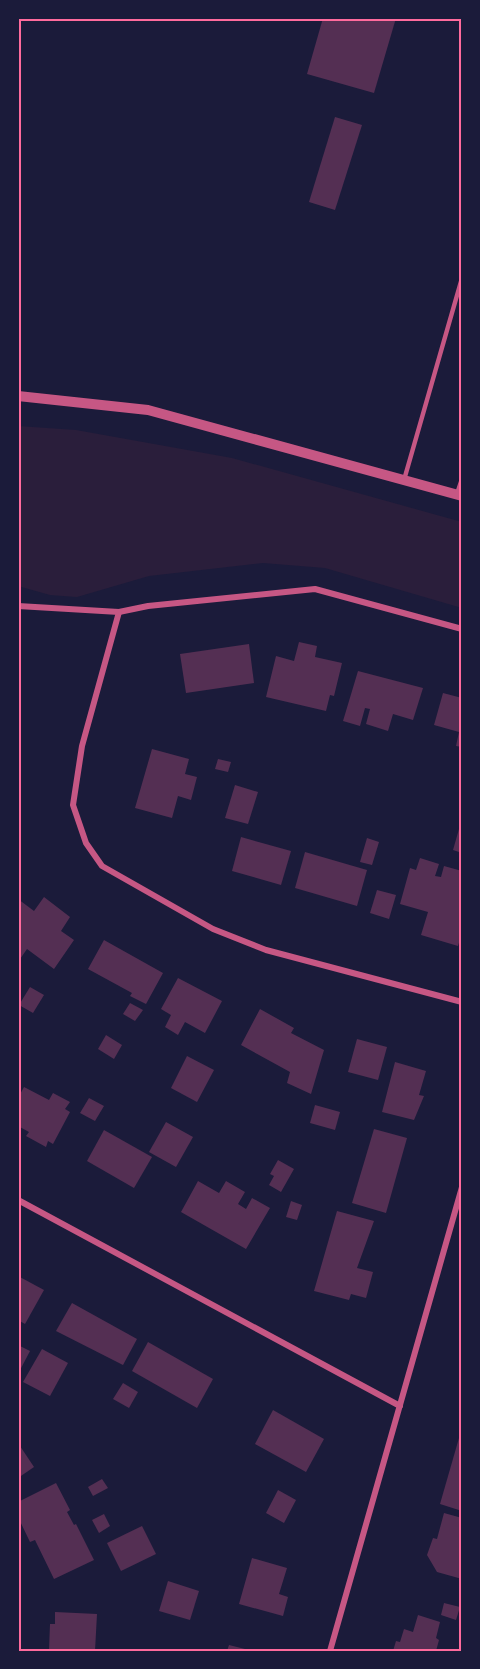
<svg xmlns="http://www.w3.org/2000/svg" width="480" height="1669" font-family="Spectral,serif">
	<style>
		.green { fill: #2a1e3b }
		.building { fill: #542f53 }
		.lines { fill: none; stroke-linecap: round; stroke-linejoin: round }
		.service { stroke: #c65784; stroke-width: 4.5 }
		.minor { stroke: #c65784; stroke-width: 6 }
		.tertiary { stroke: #c65784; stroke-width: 10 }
		.neatline { fill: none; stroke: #ff6b9d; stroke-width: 2 }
	</style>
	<rect width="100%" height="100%" fill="#1b1b3a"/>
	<polygon class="green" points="18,426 76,430 232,458 462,522 462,608 325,568 263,563 149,576 77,597 50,595 18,586"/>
	<g class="building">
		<polygon points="323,18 396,18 374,93 307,74"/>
		<polygon points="335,117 362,125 335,210 309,202"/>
		<polygon points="299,642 317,646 315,657 342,663 334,696 330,695 326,711 266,697 276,656 294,661"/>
		<polygon points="249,644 254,683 186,693 180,654"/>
		<polygon points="358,671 423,688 413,720 393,714 388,731 366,724 370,709 365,708 360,726 343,721"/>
		<polygon points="443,693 462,698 462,747 456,746 459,732 434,725"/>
		<polygon points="152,749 189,759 185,774 197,777 191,800 178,796 172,818 135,808"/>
		<polygon points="218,759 231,762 228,772 215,769"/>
		<polygon points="235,785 258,792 248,824 225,818"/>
		<polygon points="461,822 462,822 462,853 453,850"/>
		<polygon points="241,837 291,851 281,885 232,871"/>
		<polygon points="367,838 379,842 372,865 360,862"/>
		<polygon points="305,852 367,870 357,906 295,888"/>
		<polygon points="420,858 439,864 435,876 441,877 444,866 462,871 462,933 458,946 421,935 428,912 400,904 410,868 416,870"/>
		<polygon points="377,890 396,895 389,919 370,913"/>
		<polygon points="44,897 70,917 61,931 74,940 54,969 27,949 18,962 18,899 34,911"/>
		<polygon points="104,940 163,973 146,1004 130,996 132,993 88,969"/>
		<polygon points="178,978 222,1001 205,1033 185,1022 178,1035 165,1027 171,1015 161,1009"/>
		<polygon points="30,987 44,995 33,1013 19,1005"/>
		<polygon points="130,1003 143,1010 135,1021 123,1014"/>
		<polygon points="260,1009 294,1028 291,1033 324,1050 311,1094 287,1083 290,1072 241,1045"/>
		<polygon points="106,1035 122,1045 114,1059 98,1049"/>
		<polygon points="357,1039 387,1047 378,1080 348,1072"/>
		<polygon points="187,1056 214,1070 197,1102 171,1088"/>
		<polygon points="395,1062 426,1071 419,1095 424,1096 414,1120 382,1112"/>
		<polygon points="24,1087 49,1100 53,1093 70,1102 65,1109 70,1112 53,1144 48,1141 46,1147 26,1136 29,1132 18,1126 18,1098"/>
		<polygon points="89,1098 104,1106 95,1121 80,1113"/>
		<polygon points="315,1105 340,1112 335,1130 310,1123"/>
		<polygon points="166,1122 193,1137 176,1167 149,1152"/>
		<polygon points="374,1129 407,1138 386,1213 352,1203"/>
		<polygon points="104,1130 152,1157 134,1188 87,1161"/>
		<polygon points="278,1160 294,1169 281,1192 269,1185 274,1176 270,1174"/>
		<polygon points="198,1181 219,1193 226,1181 245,1192 238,1204 246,1209 252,1198 270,1208 246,1249 181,1212"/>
		<polygon points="291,1201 302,1205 297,1220 286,1217"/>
		<polygon points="337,1211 374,1221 357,1268 373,1272 366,1298 351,1294 349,1300 314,1291"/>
		<polygon points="18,1276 44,1290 25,1324 18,1320"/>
		<polygon points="72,1303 137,1339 123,1365 56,1331"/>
		<polygon points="148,1342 213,1379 197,1408 132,1371"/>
		<polygon points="18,1345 30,1351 18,1374"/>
		<polygon points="42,1349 68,1363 50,1396 23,1382"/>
		<polygon points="123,1383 138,1392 129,1408 113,1399"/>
		<polygon points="273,1410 324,1439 306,1472 255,1444"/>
		<polygon points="461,1431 462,1432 462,1511 440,1504"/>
		<polygon points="18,1443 34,1467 18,1478"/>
		<polygon points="102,1479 108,1488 93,1496 88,1487"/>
		<polygon points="56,1483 70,1510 67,1512 74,1525 76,1524 94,1560 54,1579 35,1540 30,1542 18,1517 18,1502"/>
		<polygon points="278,1490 296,1500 284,1523 266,1513"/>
		<polygon points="444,1513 462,1518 462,1579 437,1572 427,1555 433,1538 437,1539"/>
		<polygon points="104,1514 110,1526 99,1533 92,1520"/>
		<polygon points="142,1526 156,1554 121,1571 107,1543"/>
		<polygon points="252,1558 287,1568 279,1594 288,1597 283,1616 239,1604"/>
		<polygon points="168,1581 199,1591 190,1620 159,1611"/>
		<polygon points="444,1603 460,1607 456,1620 441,1615"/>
		<polygon points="55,1612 97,1614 95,1651 49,1650 50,1624 55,1624"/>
		<polygon points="418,1615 440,1622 436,1638 439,1640 436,1651 393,1651 396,1641 400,1642 404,1629 413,1632"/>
		<polygon points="229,1645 249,1650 249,1651 227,1651"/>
	</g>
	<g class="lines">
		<g class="service">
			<polyline points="404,480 462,278"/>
			<polyline points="457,494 462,479"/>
		</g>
		<g class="minor">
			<polyline points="18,606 119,612 148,606 315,589 462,629"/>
			<polyline points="119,612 82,746 73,805 86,843 102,866 213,929 266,950 462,1002"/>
			<polyline points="18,1200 400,1406"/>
			<polyline points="330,1651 462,1187"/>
		</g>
		<polyline class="tertiary" points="18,396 148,410 462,496"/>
	</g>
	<rect width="480" height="1669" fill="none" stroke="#1b1b3a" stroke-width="39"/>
	<rect x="20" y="20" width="440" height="1630" class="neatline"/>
</svg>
